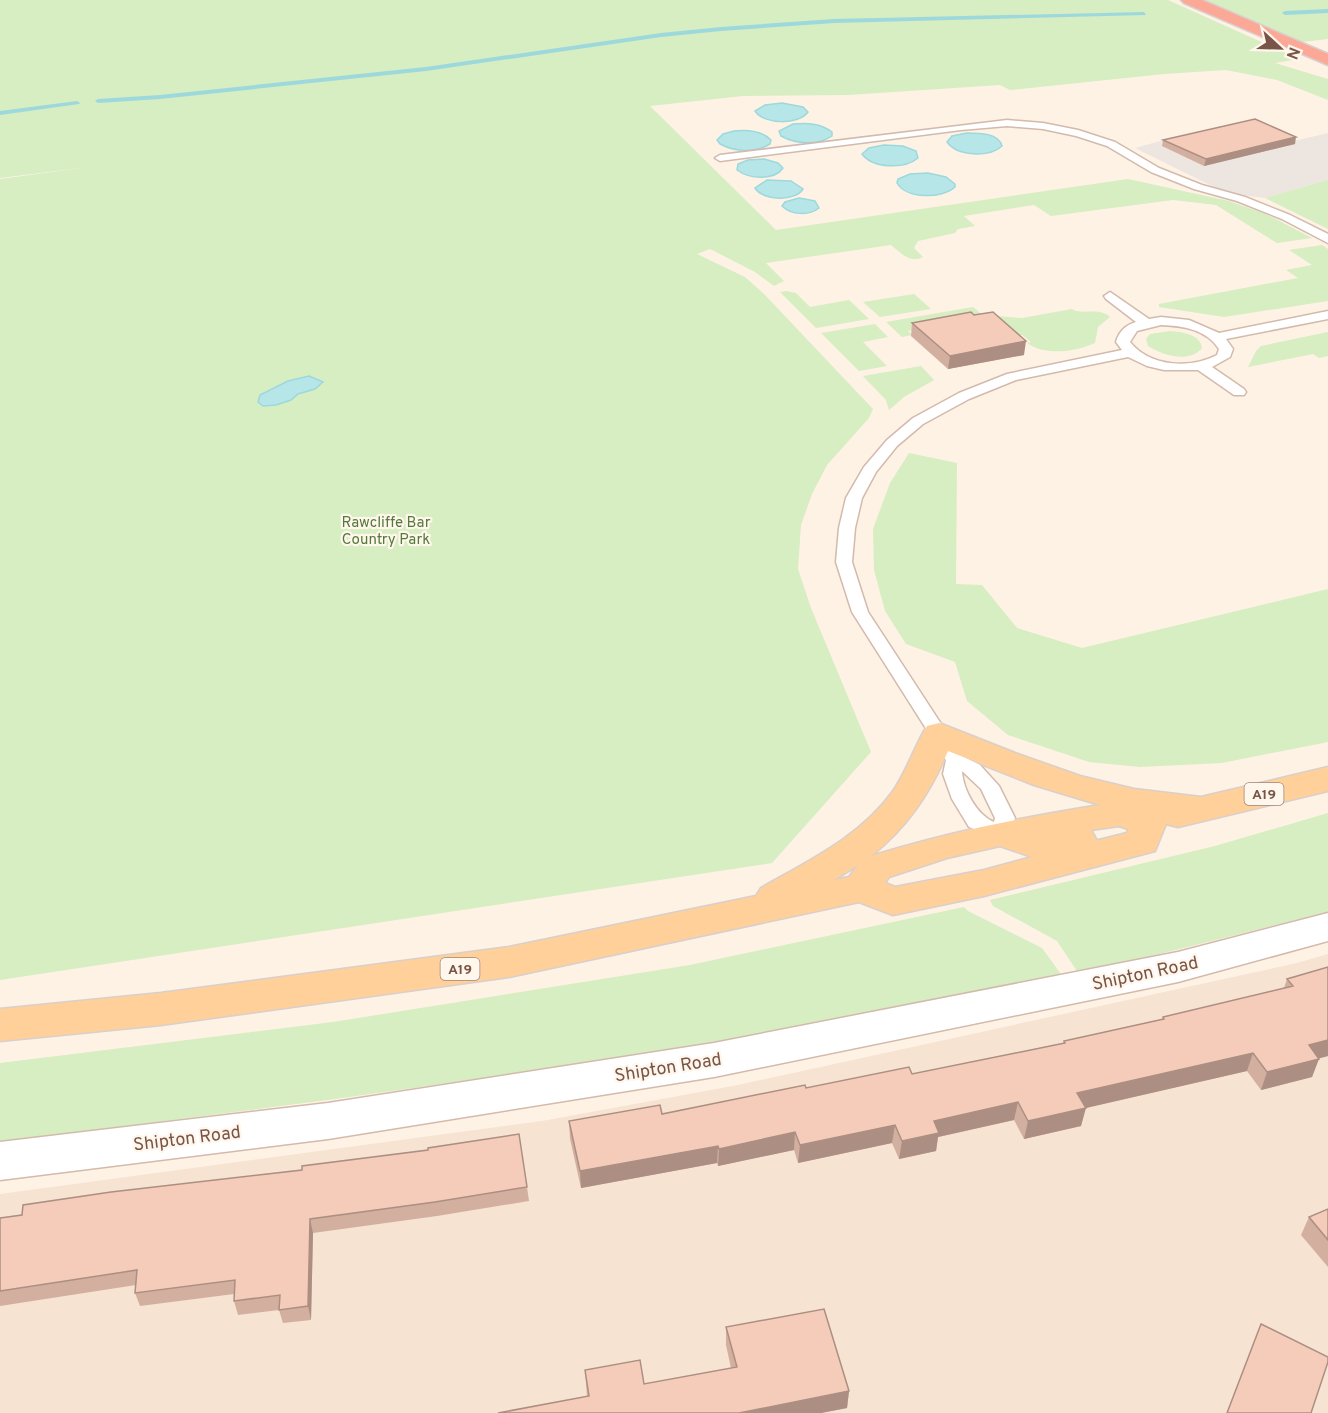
<svg xmlns="http://www.w3.org/2000/svg" width="1328" height="1413" font-family="Overpass,sans-serif">
	<style>
		.residential { fill: #f6e3d2 }
		.industrial { fill: #ede5df }
		.green { fill: #d7edc2 }
		.water { fill: #b7e6e9; stroke: #9dd8dc; stroke-width: 1.5 }
		.lines { fill: none; stroke-linecap: round; stroke-linejoin: round }
		.stream { fill: #9dd8dc; fill-rule: evenodd }
		.lane-casing { stroke: #d3baac; stroke-width: 3 }
		.street-casing { stroke: #d3baac; stroke-width: 3 }
		.primary-casing { stroke: #d9cfcc; stroke-width: 3 }
		.highway-casing { stroke: #d9cfcc; stroke-width: 3 }
		.lane { fill: #fff; fill-rule: evenodd }
		.street { fill: #fff; fill-rule: evenodd }
		.primary { fill: #ffd09a; fill-rule: evenodd }
		.highway { fill: #fca897; fill-rule: evenodd }
		.wall { fill: #d3afa0 }
		.shaded-wall { fill: #ac8f82 }
		.building { fill: #f5ccba; stroke: #ac8f82; stroke-width: 1.5 }
		.labels { text-anchor: middle; stroke-width: 4.5; stroke-linejoin: round; paint-order: stroke }
		.shield { fill: #fff6ec; stroke: #a18579; stroke-width: 1.5 }
		.shield-label { font-size: 14px; font-weight: bold; fill: #795548 }
		.park-label { font-size: 15px; fill: #537a3c; stroke: #fff6ec }
		.near-street-label { font-size: 18px; fill: #795548; stroke: #fff6ec }
	</style>
	<rect width="100%" height="100%" fill="#fef2e5"/>
	<polygon class="residential" points="1328,954 1328,1413 0,1413 0,1194 542,1121 738,1085 1297,963"/>
	<polygon class="industrial" points="1328,133 1328,180 1265,198 1226,193 1135,148 1164,140 1172,140 1244,153"/>
	<g class="green">
		<path d="M0,0H1168L1299,59L1275,63L1328,79V100L1277,80L1226,70L1164,74L1010,90L1000,85L848,95L743,96L650,106L776,230L1128,179L1229,201L1266,214L1312,238L1277,243L1216,205L1173,200L1051,216L1034,205L964,216L975,226L958,229L955,233L918,241L914,248L923,257C910,264 901,253 891,245L766,263L784,281L774,286L755,272L710,249L697,254L745,277L764,294L873,409L869,418L827,465L812,494L801,525L798,569L811,608L871,752L772,863L0,980V179L89,167L0,178Z"/>
		<polygon points="1205,0 1328,0 1328,39 1302,42"/>
		<polygon points="1328,180 1328,229 1265,198"/>
		<polygon points="1322,245 1328,249 1328,301 1224,317 1159,307 1159,304 1298,278 1286,270 1312,265 1289,250"/>
		<polygon points="787,291 796,293 810,307 849,300 869,319 816,328 780,292"/>
		<polygon points="914,294 931,309 880,317 863,302"/>
		<polygon points="973,307 991,322 918,329 908,331 912,335 902,337 886,322"/>
		<path d="M1072,309C1081,315 1096,308 1108,315L1110,317L1098,327L1095,343C1076,352 1044,356 1027,343L1031,342L1022,335H1018L997,316L1022,318Z"/>
		<polygon points="875,324 888,337 863,342 887,366 859,371 821,333"/>
		<path d="M1170,331C1182,332 1200,334 1202,348C1189,364 1162,355 1148,346L1146,339L1150,334Z"/>
		<polygon points="1328,332 1328,356 1319,358 1313,354 1248,367 1256,351 1261,346"/>
		<polygon points="921,366 934,380 904,397 889,410 886,400 863,376"/>
		<polygon points="909,453 957,463 956,584 982,585 1017,628 1082,648 1328,589 1328,742 1222,763 1140,767 1089,762 1008,735 967,701 955,662 906,644 885,611 874,570 873,529 890,483"/>
		<polygon points="1328,813 1328,912 1079,974 1057,941 993,906 990,900 1215,846"/>
		<polygon points="964,907 968,911 1042,948 1063,977 708,1046 335,1099 0,1142 0,1063 333,1022 690,965"/>
	</g>
	<g class="water">
		<path d="M782,103L803,107L808,112C799,125 764,125 755,111L765,105Z"/>
		<path d="M793,124C807,123 820,123 832,132V136C817,146 796,144 781,136L779,131Z"/>
		<path d="M734,131C747,130 761,130 771,140L770,144C755,153 735,152 720,144L717,140L723,134Z"/>
		<path d="M967,133C979,133 999,133 1002,146C989,158 957,156 947,142L952,136Z"/>
		<path d="M884,145L903,146L916,151L918,158C905,169 873,169 862,154L869,148Z"/>
		<path d="M764,159L778,163L783,168C774,181 749,179 737,170L738,164L748,160Z"/>
		<path d="M928,173L946,177L955,184V187C942,199 906,199 897,183L898,179L910,174Z"/>
		<path d="M767,180L791,181L803,189C795,202 763,201 755,188Z"/>
		<path d="M799,198L815,201L819,208C809,216 791,215 782,206L785,202Z"/>
		<polygon points="309,376 323,382 315,389 298,394 291,400 276,405 263,406 258,402 260,395 288,381"/>
	</g>
	<g class="lines">
		<g class="stream">
			<polygon points="1328,9 1328,13 1285,15 1282,13 1285,11"/>
			<polygon points="1144,12 1146,15 834,23 721,31 661,37 426,71 160,99 98,103 95,101 98,99 160,95 426,67 661,33 721,27 834,19"/>
			<polygon points="77,101 80,103 79,104 0,115 0,111"/>
		</g>
		<g class="lane-casing">
			<g id="lane">
				<polygon points="1007,120 1043,123 1078,130 1115,142 1159,168 1202,185 1245,197 1290,215 1328,234 1328,243 1282,219 1237,201 1194,189 1151,172 1107,146 1076,136 1043,129 1007,126 961,130 720,161 715,158 720,155"/>
				<path d="M1110,292L1149,319L1161,317L1189,320L1219,333L1328,311V319L1226,339L1233,349L1230,357L1212,367L1244,389L1246,392L1244,395H1234L1198,370H1164L1147,366L1128,357L1016,380L969,399L923,424L897,446L876,472L862,498L855,528L852,562L868,612L962,756L980,765L999,786L1015,818L1009,838L1002,840L969,827L952,799L943,774L946,760L852,612L836,562L839,528L846,498L864,467L887,440L913,418L959,393L1007,374L1122,350L1116,342C1119,331 1126,325 1136,322L1106,299L1104,296ZM1161,325C1183,326 1206,329 1219,349L1217,355C1190,369 1150,367 1130,342L1137,331ZM962,771L981,789L995,818L994,822C977,815 963,790 962,771Z"/>
			</g>
		</g>
		<g class="street-casing">
			<polygon id="street" points="1328,913 1328,941 1178,982 714,1077 328,1139 0,1180 0,1142 328,1103 714,1043 1178,952"/>
		</g>
		<g class="primary-casing">
			<path id="primary" d="M939,723L1015,753L1080,776L1134,789L1201,797L1328,767V791L1178,827L1166,824L1155,851L984,896L893,915L859,902L509,977L161,1025L0,1041V1009L161,993L509,947L756,896L761,888C808,861 860,837 893,791C907,771 914,747 927,726ZM948,751L1034,785L1100,805C1019,818 949,832 871,856C907,828 930,793 948,751ZM1119,826L1128,829L1127,833L1095,841L1096,839L1091,830ZM1000,846L1032,857L984,870L895,887L885,883L889,877L947,858ZM858,865L849,877L834,880L855,867Z"/>
		</g>
		<g class="highway-casing">
			<polygon id="highway" points="1181,0 1202,0 1328,54 1328,65 1184,3"/>
		</g>
		<use href="#lane" class="lane"/>
		<use href="#street" class="street"/>
		<use href="#primary" class="primary"/>
		<use href="#highway" class="highway"/>
	</g>
	<g class="wall">
		<polygon points="1163,140 1295,144 1204,166 1162,146"/>
		<polygon points="912,323 1024,355 948,369 911,336"/>
		<polygon points="1328,967 1328,1056 1319,1058 1312,1077 1261,1090 1247,1071 1085,1108 1081,1126 1024,1139 1014,1120 938,1137 936,1151 899,1159 892,1143 798,1163 794,1150 718,1166 717,1163 581,1188 570,1139 569,1121 662,1114 806,1088 912,1074 1063,1043 1064,1041 1162,1019 1163,1017 1284,988 1287,979"/>
		<polygon points="428,1150 527,1187 529,1201 437,1216 313,1233 311,1320 283,1323 279,1310 238,1315 234,1301 234,1294 140,1306 135,1293 136,1285 0,1306 0,1218"/>
		<polygon points="1328,1209 1328,1267 1301,1235 1309,1217"/>
		<polygon points="1261,1324 1311,1413 1227,1413"/>
		<polygon points="726,1327 849,1391 847,1408 821,1413 498,1413 587,1396 585,1370 644,1384 731,1368 726,1345"/>
	</g>
	<g class="shaded-wall">
		<polygon points="1296,137 1295,144 1204,166 1206,159"/>
		<polygon points="1026,341 1024,355 948,369 950,356"/>
		<polygon points="1328,1040 1328,1056 1302,1063 1319,1059 1312,1077 1261,1090 1267,1072 1309,1045"/>
		<polygon points="1253,1053 1247,1071 1073,1111 1077,1093"/>
		<polygon points="1018,1102 1014,1120 938,1137 936,1151 899,1159 902,1141 934,1121"/>
		<polygon points="1086,1108 1081,1126 1024,1139 1028,1121"/>
		<polygon points="895,1125 892,1143 798,1163 800,1145"/>
		<polygon points="795,1132 794,1150 718,1166 719,1149"/>
		<polygon points="718,1146 717,1163 581,1188 580,1171"/>
		<polygon points="310,1219 313,1233 311,1320 308,1306"/>
		<polygon points="849,1391 847,1408 821,1413 739,1413"/>
	</g>
	<g class="building">
		<polygon points="1255,119 1296,137 1206,159 1163,140"/>
		<polygon points="971,312 974,315 993,312 1026,341 950,356 912,323"/>
		<polygon points="1328,967 1328,1040 1309,1045 1319,1059 1267,1072 1253,1053 1077,1093 1086,1108 1028,1121 1018,1102 934,1121 939,1133 902,1141 895,1125 800,1145 795,1132 719,1149 718,1146 580,1171 569,1121 660,1105 662,1114 805,1085 806,1088 909,1067 912,1074 1065,1043 1064,1041 1164,1019 1163,1017 1293,986 1287,979"/>
		<polygon points="519,1134 527,1187 435,1202 310,1219 308,1306 279,1310 280,1295 234,1301 235,1280 135,1293 137,1270 0,1291 0,1218 22,1215 23,1205 111,1192 302,1170 302,1166 428,1150 428,1148"/>
		<polygon points="1328,1209 1328,1240 1309,1217"/>
		<polygon points="824,1309 849,1391 739,1413 498,1413 589,1396 585,1370 640,1360 644,1384 737,1367 726,1327"/>
		<polygon points="1261,1324 1328,1357 1328,1362 1311,1413 1227,1413"/>
	</g>
	<g class="labels">
		<g class="shield">
			<rect x="1244.5" y="783" width="39" height="22" rx="4.5"/>
			<rect x="440.5" y="958" width="39" height="22" rx="4.5"/>
		</g>
		<g class="shield-label">
			<text x="1264" y="799">A19</text>
			<text x="460" y="974">A19</text>
		</g>
		<g class="park-label">
			<text x="386" y="527">Rawcliffe Bar<tspan x="386" dy="17">Country Park</tspan></text>
		</g>
		<g class="near-street-label">
			<text transform="translate(1145 973) rotate(-12)" y="6">Shipton Road</text>
			<text transform="translate(668 1067) rotate(-9)" y="6">Shipton Road</text>
			<text transform="translate(187 1138) rotate(-7)" y="6">Shipton Road</text>
		</g>
	</g>
	<g transform="translate(1280 48) rotate(112)" stroke="#fff6ec" stroke-width="4.5" paint-order="stroke">
	<path d="M0-4.5L10 22L0 15L-10 22Z" fill="#795548"/>
	<text y="-9" font-size="16" font-weight="bold" text-anchor="middle" fill="#795548">N</text>
	</g>
</svg>
